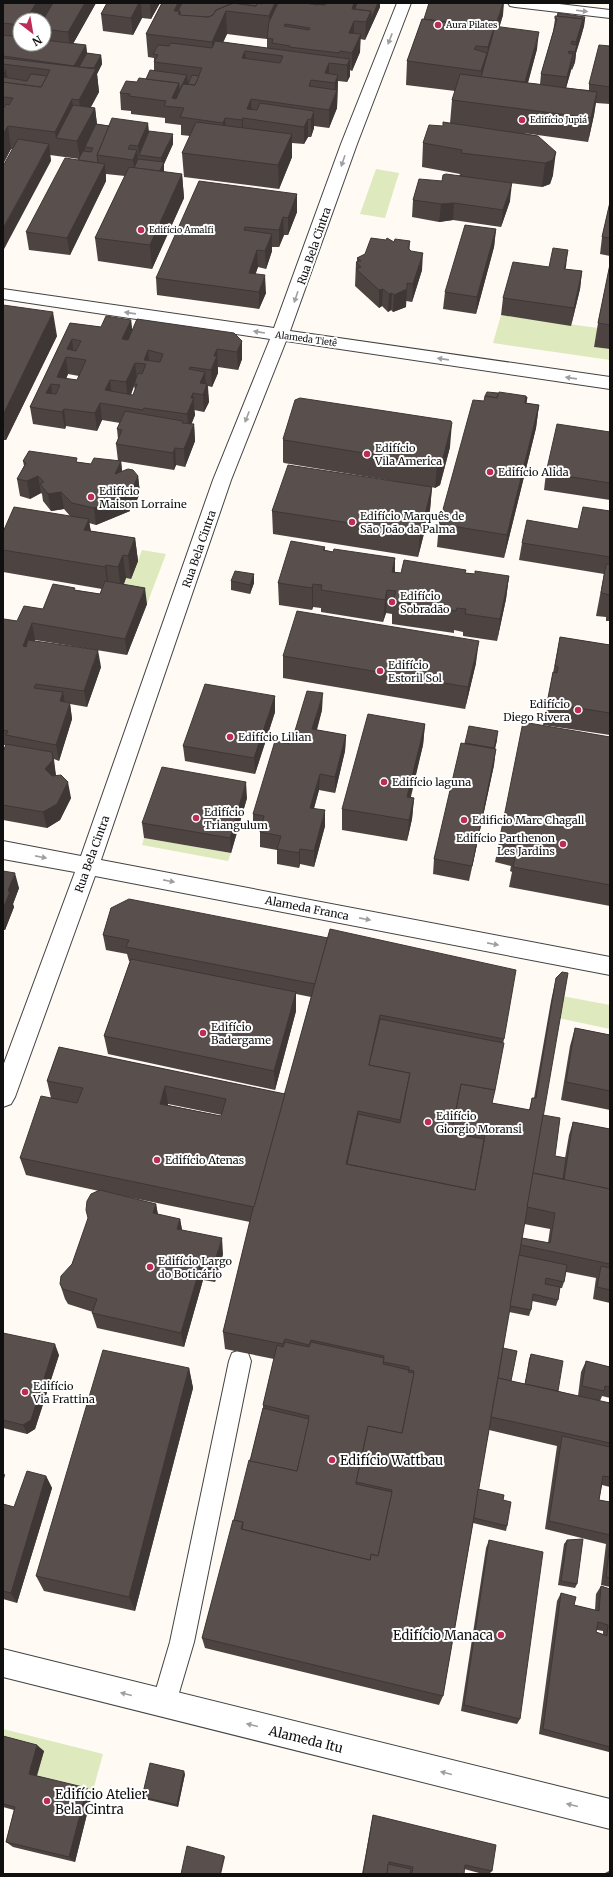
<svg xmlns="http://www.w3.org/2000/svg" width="613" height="1877" font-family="Merriweather,serif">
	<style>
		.green { fill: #dee9be }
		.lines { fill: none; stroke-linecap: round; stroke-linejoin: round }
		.service-casing { stroke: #434343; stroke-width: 2 }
		.minor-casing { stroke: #434343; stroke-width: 2 }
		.service { fill: #fff; fill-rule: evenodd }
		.minor { fill: #fff; fill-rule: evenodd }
		.wall { fill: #4d4442; fill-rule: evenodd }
		.shaded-wall { fill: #3e3736 }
		.building { fill: #594f4d; stroke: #3e3736; fill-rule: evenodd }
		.oneway { fill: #9f9f9f }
		.poi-dot { fill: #bd2c55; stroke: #fff; stroke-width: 1.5 }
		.labels { text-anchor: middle; stroke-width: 4; stroke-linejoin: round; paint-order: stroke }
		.far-poi-label { font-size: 9px; fill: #101010; stroke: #fff; text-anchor: start }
		.far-street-label { font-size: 9px; fill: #101010; stroke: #fff }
		.street-label { font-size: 11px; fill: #101010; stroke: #fff }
		.poi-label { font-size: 11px; fill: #101010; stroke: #fff; text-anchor: start }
		.near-poi-label { font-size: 13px; fill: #101010; stroke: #fff; text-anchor: start }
		.near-street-label { font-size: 13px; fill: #101010; stroke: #fff }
	</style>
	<rect width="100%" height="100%" fill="#fffaf4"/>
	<g class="green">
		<polygon points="376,169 399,173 385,218 360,214"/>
		<polygon points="501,315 598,328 594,347 610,349 610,360 493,343"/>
		<polygon points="142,550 166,554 147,604 118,600 126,578 131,579"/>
		<polygon points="144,838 231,853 228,861 142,845"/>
		<polygon points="562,996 610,1005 610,1029 558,1018"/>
		<polygon points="3,1729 103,1754 92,1794 35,1780 3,1741"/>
	</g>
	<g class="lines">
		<g class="service-casing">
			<polygon id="service" points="240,1350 248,1353 251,1361 194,1642 176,1703 173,1712 164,1715 155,1712 152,1703 170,1642 229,1361 232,1353"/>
		</g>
		<g class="minor-casing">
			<g id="minor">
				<polygon points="397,3 411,3 357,144 290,331 610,377 610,389 286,341 231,480 101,860 610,957 610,975 95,876 15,1097 11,1104 3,1107 3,1066 75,872 3,859 3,841 81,856 213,480 270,339 3,299 3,289 274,328 341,144"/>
				<polygon points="508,3 551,3 610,10 610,18 515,7 510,6"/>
				<polygon points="3,1649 610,1799 610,1829 3,1677"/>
			</g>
		</g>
		<use href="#service" class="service"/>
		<use href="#minor" class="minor"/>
	</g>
	<g class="wall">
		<path d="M3,3H96L73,44L86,45L87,53L101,55L102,64L97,74L99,92L91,107L95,108L97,124L149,131L173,144L164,164V172L182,174L184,198L152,269L98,261L95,238L125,176L106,174V181L70,255L29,250L26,232L79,159L50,155L51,161L11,149L3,164ZM20,20H44V44H20Z"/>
		<polygon points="107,3 160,3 151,19 142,18 133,35 103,31 101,14"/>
		<path d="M162,3H380V7L365,40L360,39V52L352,71L350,70V76L347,82L338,81L337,108L329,128L314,126V128L311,137H308L304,144L292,143V157L279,189L184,177L182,153L190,136L181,135V125L165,123V118L131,114V111L121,110L120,93L137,82L146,79L154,70V58L148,57L146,34ZM227,34L267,39V48L223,42Z"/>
		<polygon points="503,15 499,27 537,49 528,83 540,84 541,74 553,32 555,19 585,17 584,26 581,37 576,53 575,62 572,70 571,69 566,88 589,90 589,84 610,46 610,104 596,103 594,115 588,142 523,133 538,136 553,175 550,184 542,187 494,181 510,201 501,227 453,220 439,222 412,217 413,200 442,181 459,176 460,174 422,167 423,143 443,126 450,123 452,100 455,91 406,85 407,61 422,19"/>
		<polygon points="297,194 297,212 288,235 284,235 279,247 272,247 272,251 266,269 258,267 255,274 266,293 259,309 157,295 156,278"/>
		<polygon points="610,202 610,256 600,254 602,237"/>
		<polygon points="496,229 494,247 476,314 443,309 445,292"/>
		<polygon points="394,242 410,250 422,270 412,302 406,301 406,307 393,312 391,310 388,312 382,306 379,308 355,286 356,262 357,262 357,258"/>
		<polygon points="610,264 610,349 594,347 598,323"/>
		<polygon points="565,269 582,271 580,289 571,326 501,315 503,298"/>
		<polygon points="3,305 57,336 6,440 3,440"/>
		<path d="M131,320L132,330L242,341V359L238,370L218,367V373L212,387L208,386L209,402L204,412L194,410L195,415L191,424H194L195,441L185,467L176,465L174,470L118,461L116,444L118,439L117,429L120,423L102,420L97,431L66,426L65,429L33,424L30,407L70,323L101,327ZM68,374L79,376L77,380L66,379ZM134,386L135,390L133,395H131Z"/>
		<polygon points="526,397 527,397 526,403 539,405 536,428 504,558 437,547 439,524 484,401"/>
		<polygon points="610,432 610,500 544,490 546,473"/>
		<polygon points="283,439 450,447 440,485 435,488 432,487 430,510 418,557 273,534 272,511 393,481 284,463 283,462"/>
		<polygon points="23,461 78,462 91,464 121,461 122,472 138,476 140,493 134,507 129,509 130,511 96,525 89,523 91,531 135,538 138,561 131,579 126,578 124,584 147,604 127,655 35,640 35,641 101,667 87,707 70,704 72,719 59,761 54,759 56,776 71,798 60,820 47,828 3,820 3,752 6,745 3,745 3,620 17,621 43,609 76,590 100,594 102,589 3,572 3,532 70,516 64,509 51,511 43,501 42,494 41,493 30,499 20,496 17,479 24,466"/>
		<polygon points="610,511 610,621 606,621 606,617 596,616 604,574 519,560 522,543 578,529"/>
		<polygon points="325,547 325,550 333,552 395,558 395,572 401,573 466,573 475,574 509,576 506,599 497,641 463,636 463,632 454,630 454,633 392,624 392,614 386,613 383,622 321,612 321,608 313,607 312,610 279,605 278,583"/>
		<polygon points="254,574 254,583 250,594 231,590 231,581"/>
		<polygon points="560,637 610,645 610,735 543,725 553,672 553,673"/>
		<polygon points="283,656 476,663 465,709 283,678"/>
		<polygon points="275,696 275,712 255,774 185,761 183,746"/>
		<polygon points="322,710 317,730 346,735 345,751 335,793 319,790 314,808 325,826 314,867 300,864 299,868 277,864 277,850 260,847 260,830 253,829 253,814 291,744"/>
		<polygon points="425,724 423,745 410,797 414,798 412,819 407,841 342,830 342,809"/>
		<polygon points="610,737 610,906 509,887 512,872 510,871 511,866 495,862 499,842"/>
		<polygon points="497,740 495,749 494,765 469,881 433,874 434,859 465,743"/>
		<polygon points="247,798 231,853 144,838 142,823"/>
		<polygon points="3,871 19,888 13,904 14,907 5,930 3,930"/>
		<path d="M111,908L504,1039L492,1103L529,1110L532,1098H534L551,1001L556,978L543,1115L555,1156L565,1158L569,1135L573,1122L610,1129V1303L593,1299L596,1278L566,1272L564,1282L562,1288H560L558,1300L556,1306L532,1301L531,1310L529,1316L509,1312L503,1348L511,1381L525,1384L529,1359L531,1354L558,1391L578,1396L581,1372L586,1361L610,1367V1398L602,1396L600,1401L610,1403V1487L602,1485L599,1500L610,1502V1587L601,1585L606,1544L545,1529L557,1446L489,1430L478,1489L503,1500L507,1526L506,1531L473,1523L443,1696L439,1705L205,1648L202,1638L250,1461L263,1408V1405L274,1359L225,1349L223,1332L250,1222L113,1194L156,1204L158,1215L180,1219L182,1230L223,1254L215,1282L203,1280L184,1347L97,1328L92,1313L93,1312L68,1304L65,1299L60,1284L72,1264L99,1191L26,1175L20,1158L51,1098L47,1081L59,1047L285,1094L311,997L296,994V1011L275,1090L108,1054L104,1036L130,961H129L127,954L106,950L103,935ZM168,1104L222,1115L221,1116L168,1105ZM524,1224L550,1229L548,1243L522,1238Z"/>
		<polygon points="575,1028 610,1035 610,1110 561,1100 570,1046"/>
		<polygon points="3,1333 59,1355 35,1429 27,1434 3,1428"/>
		<polygon points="189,1368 193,1388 135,1611 44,1591 36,1576"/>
		<polygon points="46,1476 52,1488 17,1603 3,1599 3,1504 14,1507"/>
		<polygon points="489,1540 520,1719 517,1724 461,1711 486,1548"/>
		<polygon points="567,1540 577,1584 575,1588 558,1585 564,1544"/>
		<path d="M601,1586L610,1589V1751L609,1752L539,1734L557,1601L561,1593L574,1605L595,1610L596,1594ZM597,1630L603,1631V1634L596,1632Z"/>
		<polygon points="3,1736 44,1751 37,1776 92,1794 75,1862 13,1847 6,1842 14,1810 3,1807"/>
		<polygon points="185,1774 178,1807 144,1799 142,1797"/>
		<polygon points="373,1815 492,1871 489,1874 483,1874 464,1869 464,1874 362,1874 372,1820"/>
		<polygon points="609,1871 610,1874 603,1874"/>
	</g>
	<g class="shaded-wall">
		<polygon points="36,3 53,3 43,20 26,20"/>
		<polygon points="85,3 96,3 70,49 68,32"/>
		<polygon points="139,3 141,3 142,18 133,35 131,18"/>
		<polygon points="150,3 160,3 151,19"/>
		<polygon points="178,3 187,3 180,21 174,11"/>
		<polygon points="275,3 281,3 281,14 269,40 269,16"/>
		<polygon points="354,3 360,3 352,17 352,9"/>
		<polygon points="378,3 380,3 380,7 365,40 366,22 371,11"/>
		<polygon points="503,3 504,3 503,15 496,39 497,21"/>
		<polygon points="226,11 227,34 213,65 212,42"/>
		<polygon points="585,17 584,26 576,53 575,62 572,70 576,42 583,19"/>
		<polygon points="354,21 354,38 349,33"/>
		<polygon points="494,28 492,51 486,71 488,47"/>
		<polygon points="539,32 537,49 523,100 525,83"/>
		<polygon points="361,34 360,52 352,71 352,53"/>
		<polygon points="86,45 88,63 75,74 74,66"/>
		<polygon points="245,51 246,66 242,58"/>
		<polygon points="487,53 484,76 481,77 481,71"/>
		<polygon points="573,54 571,71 564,95 567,77"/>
		<polygon points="101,55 102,64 97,74 99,92 82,123 79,100 90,76"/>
		<polygon points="350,59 350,76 347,82 347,65"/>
		<polygon points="329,63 329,80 325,73"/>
		<polygon points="6,70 9,86 3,85 3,75"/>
		<polygon points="187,75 188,84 177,107 172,98 179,83"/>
		<polygon points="338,75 337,108 329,128 329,110 334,98 335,83"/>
		<polygon points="597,92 594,115 588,142 591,118"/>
		<polygon points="72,99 75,122 56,138 55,132"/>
		<polygon points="251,99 252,117 247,109"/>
		<polygon points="95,108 97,125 85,147 85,149 80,159 77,141"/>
		<polygon points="314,111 314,128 311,137 311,120"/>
		<polygon points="225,118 226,135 224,140 223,123"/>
		<polygon points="243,118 243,136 242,138 242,120"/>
		<polygon points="308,119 308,137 304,144 304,127"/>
		<polygon points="148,123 150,140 139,155 138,146"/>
		<polygon points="8,126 11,149 3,164 3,127"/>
		<polygon points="173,134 173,144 164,164 164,172 160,181 159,172 162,166 161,158"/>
		<polygon points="292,134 292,157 279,189 278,165"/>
		<polygon points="49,144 51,161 3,251 3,228"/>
		<polygon points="137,150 139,168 134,168 133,160"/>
		<polygon points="556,152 553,175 550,184 542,187 545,163"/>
		<polygon points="105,164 106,181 70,255 67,238"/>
		<polygon points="182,174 184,198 152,269 150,245"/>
		<polygon points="512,183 510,201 501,227 503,210"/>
		<polygon points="297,194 297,212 288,235 288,218"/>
		<polygon points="454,203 453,220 439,222 441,204"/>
		<polygon points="283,217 284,235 279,247 279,230"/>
		<polygon points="496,229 494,247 476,314 477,297"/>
		<polygon points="272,234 272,251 266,269 265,251"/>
		<polygon points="410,241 409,258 408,248"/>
		<polygon points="257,250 258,267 250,291 249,273"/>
		<polygon points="568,250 566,267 561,286 564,269"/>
		<polygon points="423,253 422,270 412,302 413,284"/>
		<polygon points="582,271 580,289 571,326 574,308"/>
		<polygon points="265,275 266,293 259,309 259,292"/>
		<polygon points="383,289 382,306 379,308 379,290"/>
		<polygon points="407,289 406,307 393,312 394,295"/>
		<polygon points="392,293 391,310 388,312 389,294"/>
		<polygon points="53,312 57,336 6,440 3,422 3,415"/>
		<polygon points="131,320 133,338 124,356 122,339"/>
		<polygon points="72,339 74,357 67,349"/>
		<polygon points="242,341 242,359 238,370 237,352"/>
		<polygon points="217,349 218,373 212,387 211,370 214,356"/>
		<polygon points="148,350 150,368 146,364 144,360"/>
		<polygon points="66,357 68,374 61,390 60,385 57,377"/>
		<polygon points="135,363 137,380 134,384 134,386 128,400 126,382"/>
		<polygon points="205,372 206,387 207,384 209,402 204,412 203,395 200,383"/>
		<polygon points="110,380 112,397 105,390"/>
		<polygon points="51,384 53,401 49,410 46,393"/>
		<polygon points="193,393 195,415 189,431 187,414 191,398"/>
		<polygon points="100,403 102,420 97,431 95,413"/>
		<polygon points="539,405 536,428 504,558 507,535"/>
		<polygon points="64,409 66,426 65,429 62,412"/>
		<polygon points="452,423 450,447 440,485 435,488 437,465"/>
		<polygon points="194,424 195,441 185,467 184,449"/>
		<polygon points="175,448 176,465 174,470 173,453"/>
		<polygon points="121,461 123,479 115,474"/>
		<polygon points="38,476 41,493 30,499 27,481"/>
		<polygon points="138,476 140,493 134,507 129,509 130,511 96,525 94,508 127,493"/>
		<polygon points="432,487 430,510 418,557 420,534"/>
		<polygon points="61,492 64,509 51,511 48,494"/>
		<polygon points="89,519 92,542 84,530"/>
		<polygon points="135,538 138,561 131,579 128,556"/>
		<polygon points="123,555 126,578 121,590 118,567"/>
		<polygon points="395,558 394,581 392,572"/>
		<polygon points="106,565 109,588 108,590 105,567"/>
		<polygon points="254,574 254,583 250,594 250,585"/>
		<polygon points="509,576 506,599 497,641 500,619"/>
		<polygon points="313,584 313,607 312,610 312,588"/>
		<polygon points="145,588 147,604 127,655 125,639"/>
		<polygon points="387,590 386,613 383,622 385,600"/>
		<polygon points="32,623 35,640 26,663 23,646"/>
		<polygon points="479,641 476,663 465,709 468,687"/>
		<polygon points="98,650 101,667 87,707 84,691"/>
		<polygon points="63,692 66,708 60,701"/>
		<polygon points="323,693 322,710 312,745 312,729"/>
		<polygon points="275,696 275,712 255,774 254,758"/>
		<polygon points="70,703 72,719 59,761 56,745"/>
		<polygon points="425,724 423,745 406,818 407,797"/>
		<polygon points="498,731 497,740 491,764 492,756"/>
		<polygon points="346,735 345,751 335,793 335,777"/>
		<polygon points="496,749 494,765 469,881 472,866"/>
		<polygon points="52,752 56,776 48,784 45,769"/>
		<polygon points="320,774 319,790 310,823 310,808"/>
		<polygon points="68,782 71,798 60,820 47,828 43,812"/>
		<polygon points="246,782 247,798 231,853 230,838"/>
		<polygon points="414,798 412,819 407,841 409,820"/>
		<polygon points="325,810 325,826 314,867 314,851"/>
		<polygon points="300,849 300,864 299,868 299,853"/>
		<polygon points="15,873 19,888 13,904 14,907 5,930 3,924 3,909 8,891"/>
		<polygon points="296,992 296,1011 275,1090 274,1071"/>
		<polygon points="165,1086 168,1104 163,1122 160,1104"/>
		<polygon points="156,1204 159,1221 153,1213"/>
		<polygon points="180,1219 183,1235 177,1229"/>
		<polygon points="222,1238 223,1254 215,1282 213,1267"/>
		<polygon points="201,1264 203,1280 184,1347 181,1333"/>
		<polygon points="55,1344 59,1355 35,1429 27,1434 23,1425"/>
		<polygon points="189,1368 193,1388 135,1611 129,1597"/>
		<polygon points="3,1472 5,1475 3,1482"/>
		<polygon points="46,1476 52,1488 17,1603 11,1593"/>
		<polygon points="37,1745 44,1751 35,1780 29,1774"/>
		<polygon points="184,1771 185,1774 178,1807 177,1805"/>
		<polygon points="87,1788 92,1794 75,1862 69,1857"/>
		<polygon points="224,1856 225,1857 221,1874 220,1874"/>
	</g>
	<g class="building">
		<polygon points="3,3 36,3 26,20 20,20 20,25 3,23"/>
		<polygon points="53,3 85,3 68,32 44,29 44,20 43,20"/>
		<polygon points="107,3 139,3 131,18 101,14"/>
		<polygon points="162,3 178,3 174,11 180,11 178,14 208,17 213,15 216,10 233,3 256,6 258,3 262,4 262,3 275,3 269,16 226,11 212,42 146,34"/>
		<polygon points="182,3 233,3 216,10 213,15 208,17 180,15 180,11 178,11"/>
		<polygon points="234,3 262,3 262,4 258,3 256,6"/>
		<path d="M278,3H305L325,5L326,3H354L352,9L371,11L366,22L354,21L349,33L361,34L352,53L340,51L339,53L289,47L290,46L272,43L273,39L267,38L269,22ZM285,24L310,28L309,30L284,26Z"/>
		<polygon points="305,3 318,3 318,5"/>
		<polygon points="357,3 378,3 371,19 371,11 355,9"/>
		<polygon points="429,3 503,3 497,21 489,20 488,23 479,22 478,24 539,32 525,82 481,77 493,34 494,28 424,19"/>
		<polygon points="558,13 585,17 582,27 583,19 557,16"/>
		<polygon points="555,16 583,19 576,42 572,41 571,44 577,45 575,52 569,51 568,53 573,54 567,77 541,74 557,19 555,19"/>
		<polygon points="422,19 494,28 488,47 476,46 474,49 487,53 481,71 407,61"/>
		<polygon points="3,35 20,37 20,44 44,44 44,40 86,45 74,66 3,56"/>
		<path d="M215,41L350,59L347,65L329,63L325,73L338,75L335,83L311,80L309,86L337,90L329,110L251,99L247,109L257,110L260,103L314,111L311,120L308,119L304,127L243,118L242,120L225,118L223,123L180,117L184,108L164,106L166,101L129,96L130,94L120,93L126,81L137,82L139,78L179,83L172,98L176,99L183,84L195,85L202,68L154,62L158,55L153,54L158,45L169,46L171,43L212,48ZM245,51L283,56L280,63L242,58Z"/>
		<polygon points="599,45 610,46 610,87 589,84"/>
		<polygon points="87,53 101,55 94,68 79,67"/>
		<polygon points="3,58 96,69 79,100 72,99 55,132 8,126 3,134 3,109 6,104 9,105 13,98 3,97 3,82 41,87 50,70 3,64"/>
		<polygon points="3,70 6,70 3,75"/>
		<polygon points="150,70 187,75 179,91 179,83 146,79"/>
		<polygon points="31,74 47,76 41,87 3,82 3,77 27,81"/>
		<polygon points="460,74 597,92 591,118 452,100"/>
		<polygon points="192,75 199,76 195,85 188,84"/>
		<polygon points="73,105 95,108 77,141 56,138"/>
		<polygon points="112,118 148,123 138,146 130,145 128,149 137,150 133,160 97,155"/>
		<polygon points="196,122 292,134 278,165 182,153"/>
		<polygon points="443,122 538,136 556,152 553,160 545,163 461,153 462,150 423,143 429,125 443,126"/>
		<polygon points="96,124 109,126 97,155 98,163 78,160 83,151 91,152 93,148 85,147"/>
		<polygon points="149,131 173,134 161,158 139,155"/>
		<polygon points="18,139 49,144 3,228 3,166"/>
		<polygon points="65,158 105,164 67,238 26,232"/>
		<polygon points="138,159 164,162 160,171 134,168"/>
		<polygon points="129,167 182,174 150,245 95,238"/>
		<polygon points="446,174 512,183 503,210 454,203 441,204 413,200 419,179 442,181 443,175"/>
		<polygon points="199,181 297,194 288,218 283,217 279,230 245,227 244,230 272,234 265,251 257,250 249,273 265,275 259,292 156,278"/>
		<polygon points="610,202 610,238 602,237"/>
		<polygon points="465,225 496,229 477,297 445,292"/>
		<polygon points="371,238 386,240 387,238 394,242 395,239 410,241 408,248 411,251 423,253 413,284 407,283 407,289 394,295 392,293 389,294 383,289 379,290 356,269 361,267 356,262 361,261 357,258 365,254"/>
		<polygon points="553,248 568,250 564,269 582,271 574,308 503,298 513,262 549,267"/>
		<polygon points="610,264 610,325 598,323"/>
		<polygon points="3,305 53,312 3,415"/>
		<path d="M106,316L131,320L122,339L128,340L137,319L234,333L242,341L237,352L217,349L214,356H217L211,370L190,367L189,369L205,372L200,383L207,384L203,395L193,393L191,398H194L187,414L144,408L143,410L100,403L95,413L64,409L62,412L30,407L70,323L101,327ZM72,339L81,341L76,351L67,349ZM148,350L163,354L160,362L144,360ZM66,357L86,360L77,380L57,377ZM135,363L146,364L142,374L138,373L134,384H137L133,395L105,390L110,380L126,382ZM51,384L60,385L56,394L46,393Z"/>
		<polygon points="487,392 498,393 497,398 485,396"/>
		<polygon points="499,392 526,396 525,403 539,405 507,535 439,524 473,400 484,401 485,396 497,398"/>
		<polygon points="526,397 527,397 526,403 525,403"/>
		<polygon points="300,398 451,421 452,423 442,462 437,465 284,440 283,439 295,400"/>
		<polygon points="125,411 183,421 182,423 194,424 184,449 175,448 173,453 116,444 122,430 117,429"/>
		<polygon points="557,424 610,432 610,483 546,473"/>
		<polygon points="29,451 77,458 76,462 91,464 94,458 121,461 115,474 128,469 133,470 138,476 132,490 127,493 128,494 94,508 72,503 61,492 48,494 40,484 44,482 38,476 27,481 17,479 26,463 23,461"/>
		<polygon points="288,465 432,487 420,534 272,511"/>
		<polygon points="14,507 89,519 84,530 135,538 128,556 123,555 118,567 106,565 105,567 3,550 3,532"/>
		<polygon points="583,507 610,511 610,557 522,543 527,520 578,529"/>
		<polygon points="291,541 325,547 323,550 333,552 334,549 395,558 392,572 401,573 404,560 466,570 465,573 475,574 475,571 509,576 500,619 465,614 466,609 457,608 456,611 393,601 396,591 387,590 385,600 321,590 322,585 313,584 312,588 278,583"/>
		<polygon points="606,564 610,564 610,595 601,593"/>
		<polygon points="235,571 254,574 250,585 231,581"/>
		<polygon points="105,581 145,588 125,639 32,623 23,646 26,647 28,640 98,650 84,691 36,684 34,688 63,692 60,701 70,703 56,745 6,735 8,731 3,730 3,620 4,619 17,621 24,606 43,609 53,584 75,588 74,590 100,594"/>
		<polygon points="297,611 479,641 468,687 283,656"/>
		<polygon points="560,637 610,645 610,713 547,703 553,672 557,673 558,667 555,666"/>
		<polygon points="205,684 275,696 254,758 183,746"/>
		<polygon points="307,691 323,693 312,729 346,735 335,777 320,774 310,808 325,810 314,851 300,849 299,853 277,849 281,836 260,832 264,816 253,814 275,741 291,744"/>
		<polygon points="368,714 425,724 407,797 414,798 409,820 342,809"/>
		<polygon points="523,722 610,737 610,885 513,867 516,852 514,851 515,845 499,842"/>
		<polygon points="469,726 498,731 494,748 465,743"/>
		<polygon points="461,743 496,749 472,866 434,859"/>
		<polygon points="6,744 52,752 53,760 45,769 52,776 61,775 68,782 57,804 43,812 3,805 3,752"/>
		<polygon points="162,767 246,782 230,838 142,823"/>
		<polygon points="3,871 15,873 8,891 10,892 3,909"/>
		<polygon points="129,899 328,938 315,984 126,947 129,940 103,935 111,908"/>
		<polygon points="330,929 516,970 504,1039 380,1015 369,1065 410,1073 400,1120 358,1111 346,1164 475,1190 485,1136 452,1129 461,1084 495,1090 492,1103 530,1110 532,1098 536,1098 556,978 562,972 568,973 443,1696 202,1638 233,1520 243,1522 241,1529 370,1560 371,1554 378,1556 392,1490 356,1482 368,1426 402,1433 414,1371 409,1370 409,1367 383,1362 384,1356 311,1340 309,1345 285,1339 283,1344 223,1332 254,1204"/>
		<polygon points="131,959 296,992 274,1071 104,1036"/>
		<polygon points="380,1019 504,1043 495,1090 461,1084 452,1129 452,1133 484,1139 475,1190 347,1164 358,1114 400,1123 410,1073 369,1065"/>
		<polygon points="575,1028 610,1035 610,1091 566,1082"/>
		<path d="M59,1047L285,1094L254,1207L20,1158L41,1096L77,1103L83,1088L47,1081ZM165,1086L226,1099L221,1116L160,1104Z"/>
		<polygon points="543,1115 560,1118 555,1156 566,1158 563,1179 533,1173"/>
		<polygon points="573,1122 610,1129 610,1189 564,1180"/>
		<polygon points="533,1173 610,1189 610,1264 521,1245 522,1238 550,1243 555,1213 527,1207"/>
		<polygon points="100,1190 156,1204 153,1213 180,1219 177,1229 222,1238 213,1267 201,1264 181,1333 92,1313 97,1299 63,1289 60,1284 61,1276 72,1264 88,1218 86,1210 87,1201 91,1194"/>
		<polygon points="519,1255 567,1265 564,1282 546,1278 545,1284 560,1287 558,1300 533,1294 531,1310 510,1306"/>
		<polygon points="601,1266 610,1268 610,1290 597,1287"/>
		<polygon points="3,1333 55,1344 31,1420 23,1425 3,1420"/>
		<polygon points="285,1342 309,1347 311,1342 384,1358 383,1364 409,1370 408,1372 414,1373 402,1433 368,1426 356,1482 356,1484 392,1492 378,1556 371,1554 370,1560 242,1529 243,1524 243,1522 234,1520 249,1460 297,1471 309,1416 263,1405 277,1345 283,1347"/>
		<polygon points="503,1348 517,1351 511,1381 498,1378"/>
		<polygon points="103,1350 189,1368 129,1597 36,1576"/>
		<polygon points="531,1354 563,1361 558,1391 525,1384"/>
		<polygon points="586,1361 610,1367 610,1387 605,1386 604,1391 582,1386"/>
		<polygon points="498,1378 610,1403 610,1443 491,1417"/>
		<polygon points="263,1408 309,1419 297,1471 250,1461"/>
		<polygon points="562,1436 610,1447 610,1477 603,1476 599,1500 610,1502 610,1535 549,1521"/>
		<polygon points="27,1471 46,1476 11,1593 3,1591 3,1504 14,1507"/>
		<polygon points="478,1489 504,1495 503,1500 511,1502 507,1526 474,1518"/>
		<polygon points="583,1539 577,1584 561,1581 567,1540"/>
		<polygon points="489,1540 543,1552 520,1719 464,1705"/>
		<polygon points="610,1543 610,1578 606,1577"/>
		<path d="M601,1586L610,1589V1747L543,1729L561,1593L576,1597L574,1605L599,1611ZM598,1622L608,1625L607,1636L596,1632Z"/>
		<polygon points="3,1736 37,1745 29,1774 87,1788 69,1857 6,1842 15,1807 3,1804"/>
		<polygon points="150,1763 184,1771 177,1805 142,1797"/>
		<polygon points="373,1815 496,1845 492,1871 465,1865 464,1874 412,1874 413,1867 389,1862 387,1874 363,1874"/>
		<polygon points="187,1846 224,1856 220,1874 181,1874"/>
		<polygon points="388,1864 411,1869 410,1874 387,1874"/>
	</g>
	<defs><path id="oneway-solid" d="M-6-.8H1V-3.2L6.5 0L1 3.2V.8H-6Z"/></defs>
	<g class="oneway">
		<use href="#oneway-solid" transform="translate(582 11) rotate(7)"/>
		<use href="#oneway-solid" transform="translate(390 39) rotate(111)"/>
		<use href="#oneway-solid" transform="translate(343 161) rotate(109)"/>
		<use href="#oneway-solid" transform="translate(296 297) rotate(109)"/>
		<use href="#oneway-solid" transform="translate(130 313) rotate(-172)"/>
		<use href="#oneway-solid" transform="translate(259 332) rotate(-171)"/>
		<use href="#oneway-solid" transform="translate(443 359) rotate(-172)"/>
		<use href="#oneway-solid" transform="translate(571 378) rotate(-172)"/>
		<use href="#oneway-solid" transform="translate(247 417) rotate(111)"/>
		<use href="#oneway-solid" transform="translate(41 857) rotate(11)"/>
		<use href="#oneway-solid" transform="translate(169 881) rotate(11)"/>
		<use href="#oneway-solid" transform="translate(365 919) rotate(11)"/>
		<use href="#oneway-solid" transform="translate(493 944) rotate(11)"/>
		<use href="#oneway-solid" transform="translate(126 1694) rotate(-166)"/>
		<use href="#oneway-solid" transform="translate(252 1725) rotate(-166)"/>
		<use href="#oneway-solid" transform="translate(446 1773) rotate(-166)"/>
		<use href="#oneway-solid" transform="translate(572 1805) rotate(-166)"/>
	</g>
	<g class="poi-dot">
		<circle cx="438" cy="25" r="4"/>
		<circle cx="522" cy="120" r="4"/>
		<circle cx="141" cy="230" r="4"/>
		<circle cx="367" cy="454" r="4"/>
		<circle cx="490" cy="472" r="4"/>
		<circle cx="91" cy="497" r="4"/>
		<circle cx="352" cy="522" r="4"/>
		<circle cx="392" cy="602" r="4"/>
		<circle cx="380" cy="671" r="4"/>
		<circle cx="578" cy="710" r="4"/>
		<circle cx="230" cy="737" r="4"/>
		<circle cx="384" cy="782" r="4"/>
		<circle cx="196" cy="818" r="4"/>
		<circle cx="464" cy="820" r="4"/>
		<circle cx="563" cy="844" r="4"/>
		<circle cx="203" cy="1033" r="4"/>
		<circle cx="428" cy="1122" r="4"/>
		<circle cx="157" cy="1160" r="4"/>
		<circle cx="150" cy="1267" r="4"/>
		<circle cx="25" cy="1392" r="4"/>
		<circle cx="332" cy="1460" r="4"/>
		<circle cx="501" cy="1635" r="4"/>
		<circle cx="47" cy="1801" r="4"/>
	</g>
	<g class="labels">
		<g class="far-poi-label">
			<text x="446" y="28">Aura Pilates</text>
			<text x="530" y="123">Edifício Jupiá</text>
			<text x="149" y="233">Edifício Amalfi</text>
		</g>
		<g class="far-street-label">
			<text transform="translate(306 339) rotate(8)" y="3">Alameda Tietê</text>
		</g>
		<g class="street-label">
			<text transform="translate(314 246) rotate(-71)" y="4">Rua Bela Cintra</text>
			<text transform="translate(199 549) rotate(-71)" y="4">Rua Bela Cintra</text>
			<text transform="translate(92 854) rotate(-70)" y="4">Rua Bela Cintra</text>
			<text transform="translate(307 908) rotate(11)" y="4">Alameda Franca</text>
		</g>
		<g class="poi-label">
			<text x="375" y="452">Edifício<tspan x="375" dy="13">Vila America</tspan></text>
			<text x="498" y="476">Edifício Alida</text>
			<text x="99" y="495">Edifício<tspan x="99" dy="13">Maison Lorraine</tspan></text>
			<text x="360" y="520">Edifício Marquês de<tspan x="360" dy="13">São João da Palma</tspan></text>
			<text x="400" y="600">Edifício<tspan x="400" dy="13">Sobradão</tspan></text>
			<text x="388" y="669">Edifício<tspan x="388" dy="13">Estoril Sol</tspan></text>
			<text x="570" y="708" text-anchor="end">Edifício<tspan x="570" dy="13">Diego Rivera</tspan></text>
			<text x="238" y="741">Edifício Lilian</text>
			<text x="392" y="786">Edifício laguna</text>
			<text x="204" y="816">Edifício<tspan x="204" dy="13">Triangulum</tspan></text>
			<text x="472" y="824">Edificio Marc Chagall</text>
			<text x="555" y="842" text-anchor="end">Edifício Parthenon<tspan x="555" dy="13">Les Jardins</tspan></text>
			<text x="211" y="1031">Edifício<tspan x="211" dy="13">Badergame</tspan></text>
			<text x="436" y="1120">Edifício<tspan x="436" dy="13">Giorgio Moransi</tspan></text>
			<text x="165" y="1164">Edifício Atenas</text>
			<text x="158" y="1265">Edifício Largo<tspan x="158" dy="13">do Boticário</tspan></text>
			<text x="33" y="1390">Edifício<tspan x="33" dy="13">Via Frattina</tspan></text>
		</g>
		<g class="near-poi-label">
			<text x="340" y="1465">Edifício Wattbau</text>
			<text x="493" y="1640" text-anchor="end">Edifício Manaca</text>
			<text x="55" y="1799">Edifício Atelier<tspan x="55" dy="15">Bela Cintra</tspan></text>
		</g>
		<g class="near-street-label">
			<text transform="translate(306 1739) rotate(14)" y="5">Alameda Itu</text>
		</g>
	</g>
	<rect width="613" height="1877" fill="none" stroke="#101010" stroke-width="8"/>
	<g transform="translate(32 32) rotate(149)"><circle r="19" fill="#ffffff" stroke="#9f9f9f"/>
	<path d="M0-3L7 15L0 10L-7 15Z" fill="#bd2c55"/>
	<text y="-6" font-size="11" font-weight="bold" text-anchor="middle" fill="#101010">N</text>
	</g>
</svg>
